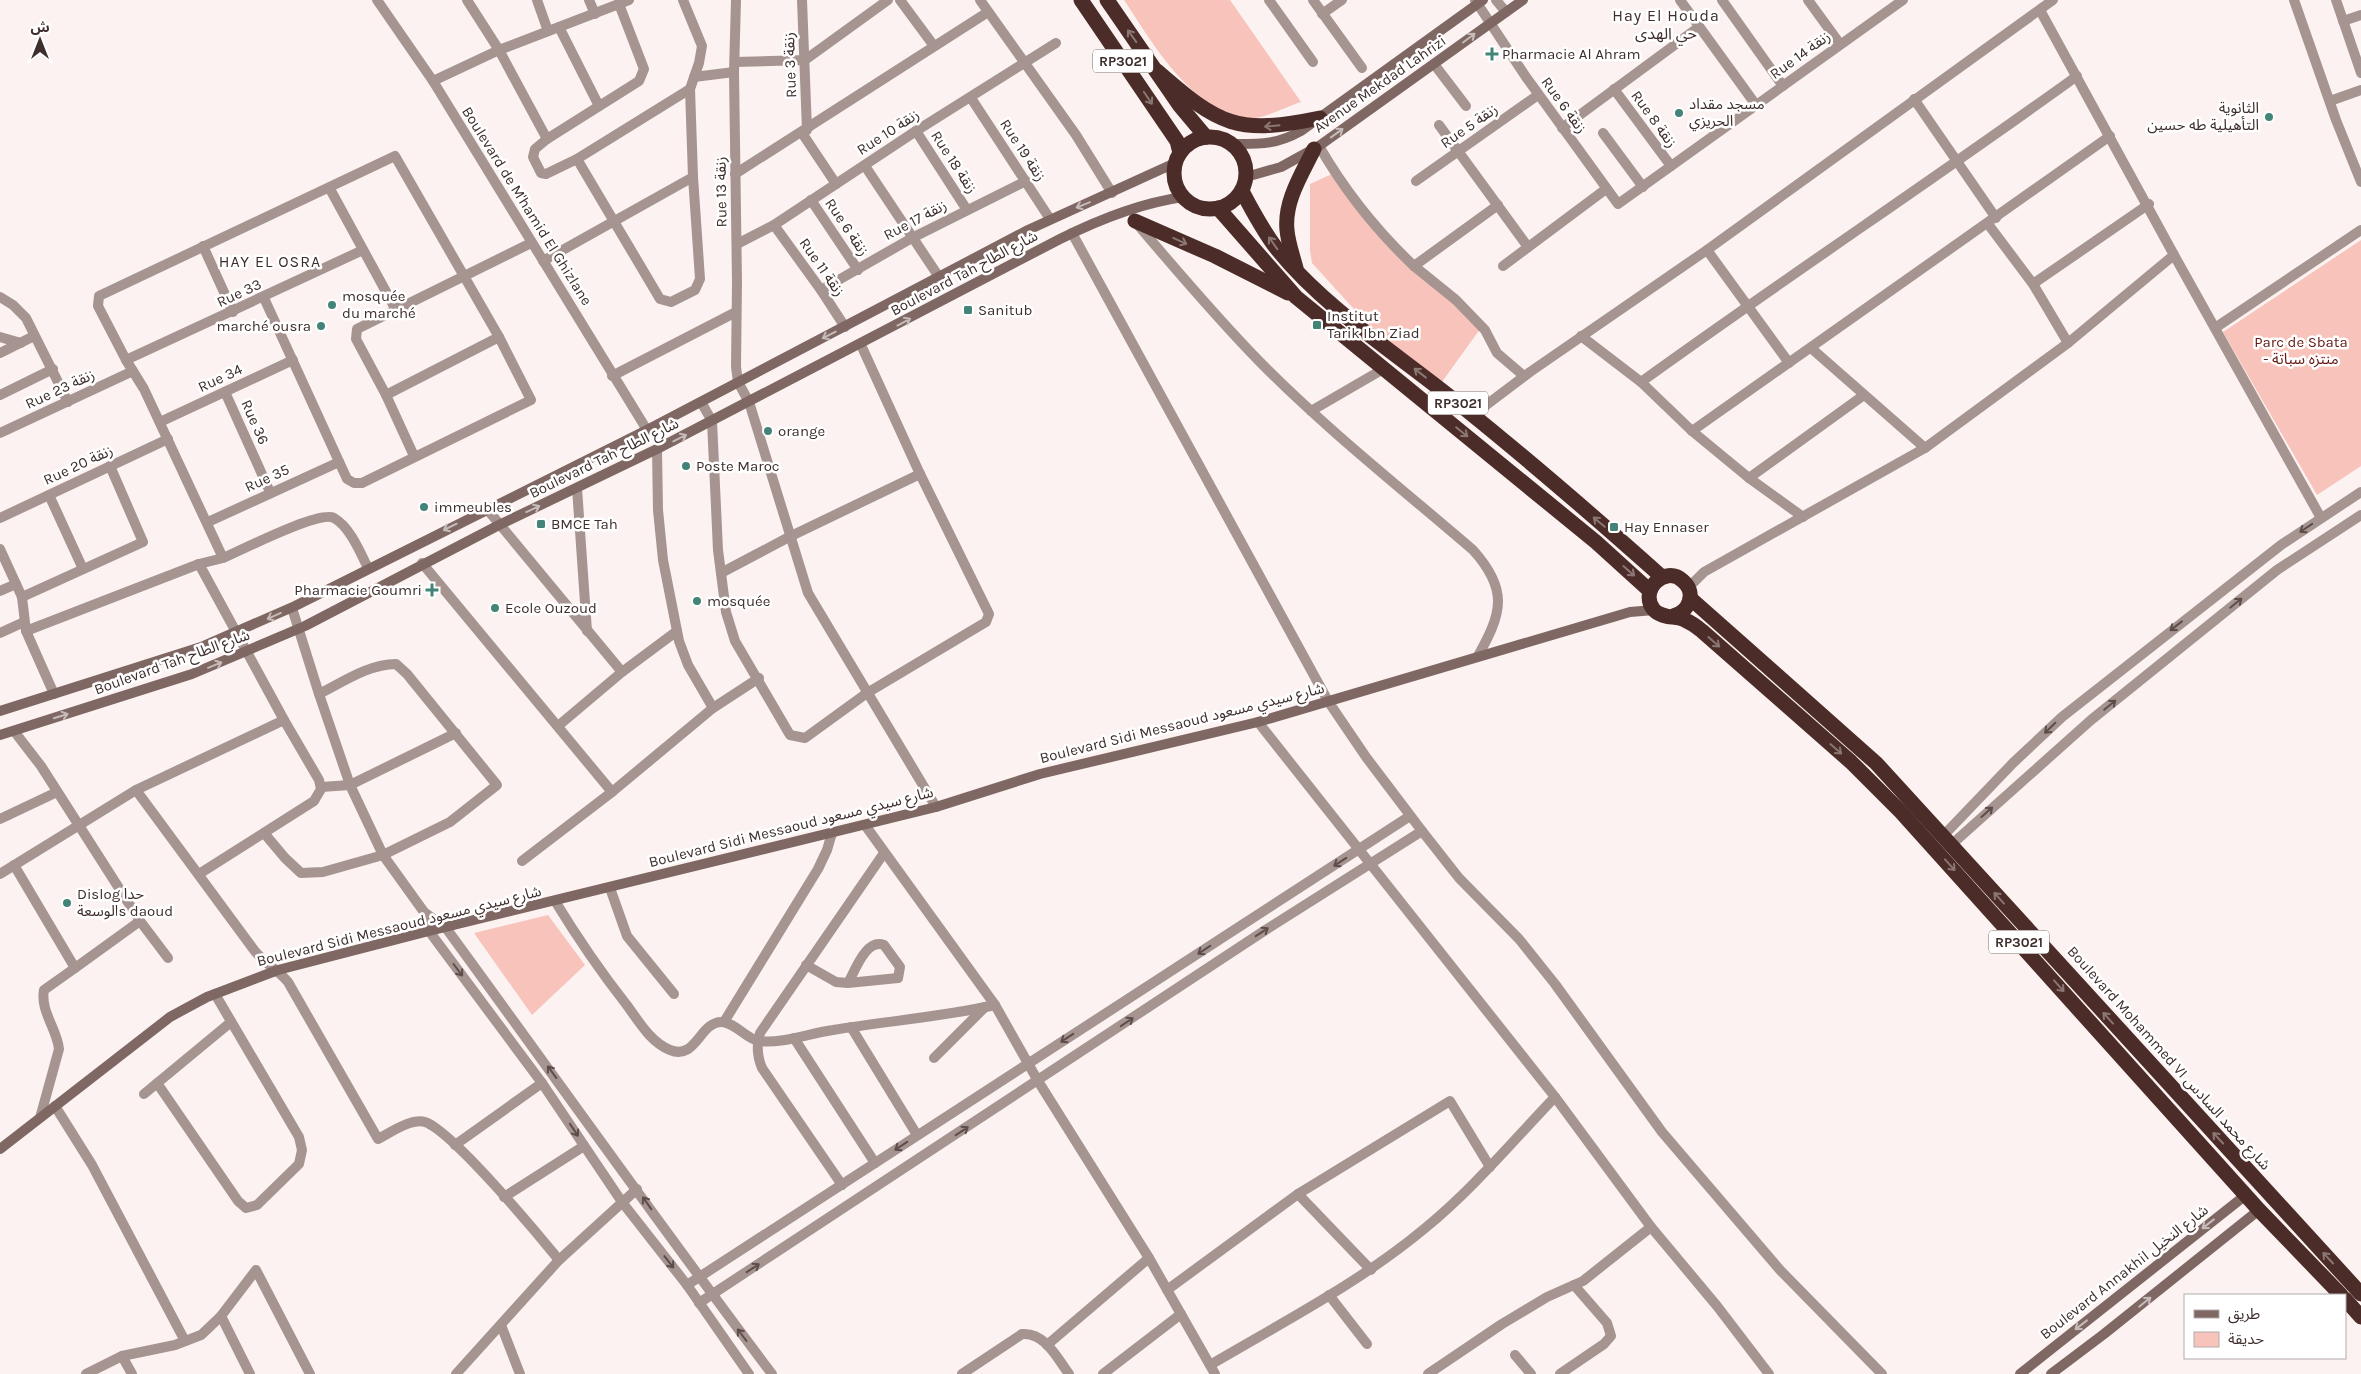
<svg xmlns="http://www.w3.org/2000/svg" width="2361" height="1374" font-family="Karla,'Noto Sans Arabic',sans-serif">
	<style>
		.green { fill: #f8c3bb }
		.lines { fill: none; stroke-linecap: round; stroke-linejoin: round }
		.street { stroke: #a69491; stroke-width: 10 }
		.secondary { stroke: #7f6763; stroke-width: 10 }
		.highway { stroke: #4b2c28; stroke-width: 15 }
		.oneway { stroke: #8a7673 }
		.oneway2 { stroke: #c5bbb9 }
		.oneway3 { stroke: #5d4d4a }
		.poi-dot { fill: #428477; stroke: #fff; stroke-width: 2 }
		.labels { text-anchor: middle; stroke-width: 5; stroke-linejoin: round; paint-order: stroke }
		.shield { fill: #fff; stroke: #786d6b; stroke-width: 1 }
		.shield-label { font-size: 14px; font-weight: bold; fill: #3e2e2c }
		.poi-label { font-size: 15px; fill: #3e2e2c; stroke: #fff; text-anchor: start }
		.street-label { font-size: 15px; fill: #3e2e2c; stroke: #fff }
		.park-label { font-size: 15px; fill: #631712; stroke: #fff }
		.neighbourhood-label { font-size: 16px; letter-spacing: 1px; fill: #3e2e2c; stroke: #fff }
	</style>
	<rect width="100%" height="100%" fill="#fbf2f1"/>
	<g class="green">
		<path d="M1124,0H1230L1301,102C1289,106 1264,118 1253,118C1193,115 1154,45 1124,0Z"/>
		<polygon points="1332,174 1384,239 1483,325 1439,386 1373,330 1312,263 1310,251 1310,184"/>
		<polygon points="2361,240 2361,466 2317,495 2223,332"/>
		<polygon points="548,915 585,965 532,1015 474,933"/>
	</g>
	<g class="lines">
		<g class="street">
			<polyline points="377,0 433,81 647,430"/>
			<polyline points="467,0 499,50 547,139"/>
			<polyline points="537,0 548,31"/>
			<polyline points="589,0 595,14"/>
			<polyline points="736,0 734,72 737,282 736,367 738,382 749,402 808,593 936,807"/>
			<polyline points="802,0 807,130"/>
			<polyline points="900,0 934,46"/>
			<polyline points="980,0 1076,135 1112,193"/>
			<polyline points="1269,0 1313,62"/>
			<polyline points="1313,0 1362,68"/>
			<polyline points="1475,0 1526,77 1618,204 1903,0"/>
			<polyline points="1496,0 1506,12"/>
			<polyline points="1680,0 1756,105"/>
			<polyline points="1722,0 1783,86"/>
			<polyline points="1808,0 1840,44"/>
			<polyline points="2294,0 2336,120 2361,182"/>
			<polyline points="2336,0 2361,73"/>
			<polyline points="619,4 644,69 639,81 547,139 535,149 533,157 541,173 546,174 577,159 690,89"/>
			<polyline points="1322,14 1342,0"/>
			<polyline points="2343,21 2361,15"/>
			<polyline points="559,27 599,106"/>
			<polyline points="735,62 805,60 888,0"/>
			<polyline points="1434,64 1466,106"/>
			<polyline points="694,77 734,72"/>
			<polyline points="433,81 499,50 629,0"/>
			<polyline points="1614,89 1671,166"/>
			<polyline points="971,98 1050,219"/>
			<polyline points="1914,99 1996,218"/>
			<polyline points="2330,101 2361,90"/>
			<polyline points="1439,125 1528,247"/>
			<polyline points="1562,128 1699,27"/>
			<polyline points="916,131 967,210"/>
			<polyline points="802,133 836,184"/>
			<polyline points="1603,133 1643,187"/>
			<path d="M1319,146C1345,191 1377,231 1414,266L1498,205"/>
			<polyline points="577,159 660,299 671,302 695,290 700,279 693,177 690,89 699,63 702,46 683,0"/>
			<polyline points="865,166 939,277"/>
			<polyline points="735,174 988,12"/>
			<polyline points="1416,181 1538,95"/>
			<polyline points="330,189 396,310"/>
			<polyline points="811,200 858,270"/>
			<polyline points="1988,224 2033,284 2068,343"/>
			<polyline points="774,225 821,290 845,327"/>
			<path d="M1138,225C1177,271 1217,318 1259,361C1326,429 1401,488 1473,550C1509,590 1502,613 1478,656"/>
			<polyline points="1072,233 1328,701 1366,757 1422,831 1459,878 1519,939 1555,984 1662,1132 1780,1270 1882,1374"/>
			<polyline points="737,244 774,225 916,131 1056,43"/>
			<polyline points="203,246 233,312"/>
			<polyline points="1707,250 1789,363"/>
			<polyline points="2174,255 2321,518"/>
			<polyline points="543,261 693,177"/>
			<polyline points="1414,266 1456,300 1485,330 1497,353 1524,376"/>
			<polyline points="1503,266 1606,189"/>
			<polyline points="2033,284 2149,204"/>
			<polyline points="821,290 912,238 1026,181"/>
			<polyline points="0,297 13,305 26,318 68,402"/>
			<polyline points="2215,328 2361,230"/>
			<polyline points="1581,336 1641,382 1692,431 1749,478 1803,517"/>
			<polyline points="0,337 21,343"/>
			<polyline points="1811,348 1925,448"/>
			<polyline points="0,353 34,336"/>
			<polyline points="126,360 363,250"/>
			<polyline points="612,376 736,312"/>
			<path d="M1641,382C1785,278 1933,180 2077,76"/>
			<polyline points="225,392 270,492"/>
			<polyline points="0,395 53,369"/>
			<polyline points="386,395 499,337"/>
			<polyline points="701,402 712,421 718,550 726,612 735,641 790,735 805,738 867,693 986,622 989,614 920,474 861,345"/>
			<polyline points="1311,411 1385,368"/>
			<polyline points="1473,415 1530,372 1707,250 2053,0"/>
			<polyline points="160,422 293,360"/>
			<polyline points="1692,431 2110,136"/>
			<polyline points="0,433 133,371"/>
			<polyline points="657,449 658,510 663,560 679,641 688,665 713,708"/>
			<polyline points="414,456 386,395 356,339 357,329 531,243"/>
			<polyline points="1749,478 1864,395"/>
			<polyline points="577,488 587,631"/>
			<polyline points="49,495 83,569"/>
			<polyline points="487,509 622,672"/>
			<polyline points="0,518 168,439"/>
			<polyline points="208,522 339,462"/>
			<polyline points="0,549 22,597 26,631 54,694"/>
			<path d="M223,558C242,550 319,510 334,518C350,527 360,552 368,568"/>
			<polyline points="422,563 612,792"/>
			<polyline points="721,573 789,537 920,474"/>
			<polyline points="1688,588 1704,572 1925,448 2068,343 2174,255 2041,12 2042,8"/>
			<polyline points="0,591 16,584"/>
			<polyline points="22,597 143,542 110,466"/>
			<polyline points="292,608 319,694"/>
			<polyline points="26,631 199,564 223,558 144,389 126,360 98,306 99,296 395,156 499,337 531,400 362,483 354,483 347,479 264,298"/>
			<polyline points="0,633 24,622"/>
			<polyline points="1258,722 1555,1097 1651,1227 1717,1306 1769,1374"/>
			<polyline points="558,726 622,672 677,631"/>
			<polyline points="14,731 41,766 140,921 75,968 14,865"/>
			<path d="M321,787L350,785L383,855L424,912L446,928C555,1077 661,1227 772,1374"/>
			<path d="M136,790L254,950C264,963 278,970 288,982L378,1139C390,1133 411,1118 425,1122C452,1131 537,1233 559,1260"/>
			<polyline points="0,819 57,792"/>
			<polyline points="865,825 995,1005 1038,1081 1149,1258 1215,1374"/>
			<path d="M264,833L285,858L301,873L323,872L383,855L450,822L497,785L407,674L396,664C369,664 343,682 319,694L350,785L456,733"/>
			<polyline points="1943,836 2013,763 2062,717 2281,545 2361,492"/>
			<polyline points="1951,845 2091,720 2277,570 2361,515"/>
			<polyline points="522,861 612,792 713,708 759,678"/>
			<polyline points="0,874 136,790 284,720"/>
			<polyline points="199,874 314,801 321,789 319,780 284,720 199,564"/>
			<polyline points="610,888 627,936 674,994"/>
			<path d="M555,901C577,937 600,971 626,1004C638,1020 650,1042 670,1050C696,1061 700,1021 722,1022C736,1023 746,1039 759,1041C783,1044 810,1033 833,1030C887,1021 942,1017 995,1005"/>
			<polyline points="424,912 429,931 542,1083 622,1202 687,1285 749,1374"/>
			<polyline points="140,921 168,958"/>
			<path d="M806,965L836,982L848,983L898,978L900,967L884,945C866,938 855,971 848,983"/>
			<polyline points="724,1022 818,869 827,850 832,833"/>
			<polyline points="851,1027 917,1135"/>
			<polyline points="794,1038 875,1163"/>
			<polyline points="934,1058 985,1007"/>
			<polyline points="157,1083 238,1201 246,1208 257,1205 299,1164 302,1150 299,1137 215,994"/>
			<polyline points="144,1094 231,1022"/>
			<polyline points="55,1106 92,1165 185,1341"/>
			<path d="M40,1118L59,1049C57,1029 40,1011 44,990L75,968"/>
			<polyline points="455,1145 542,1083"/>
			<path d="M842,1185L762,1068C757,1056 756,1046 760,1033L884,853"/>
			<polyline points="1298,1194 1371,1270"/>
			<polyline points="504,1197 584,1146"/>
			<polyline points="687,1285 1410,816"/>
			<polyline points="1167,1290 1298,1194 1450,1101 1490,1167"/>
			<polyline points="1329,1295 1367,1344"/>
			<polyline points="699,1303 1264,931 1422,831"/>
			<polyline points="221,1316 250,1374"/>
			<polyline points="501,1325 520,1374"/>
			<polyline points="1047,1345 1149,1258"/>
			<polyline points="1515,1355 1531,1374"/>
			<polyline points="122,1356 132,1374"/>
			<path d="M1210,1365C1283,1322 1359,1283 1424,1229C1472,1190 1512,1142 1555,1097"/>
			<polyline points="86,1374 122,1356 175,1345 201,1335 221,1316 256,1270 310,1374"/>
			<polyline points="456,1374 559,1260 637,1189"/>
			<path d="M962,1374L1022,1334C1045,1332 1057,1358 1069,1374"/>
			<polyline points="1103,1374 1181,1314"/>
			<polyline points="1428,1374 1502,1324 1547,1297 1583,1281 1651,1227"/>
			<polyline points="1560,1374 1604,1344 1611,1336 1607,1323 1574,1285"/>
		</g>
		<g class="secondary">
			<path d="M1232,144C1260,144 1276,145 1301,131L1483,0"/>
			<polyline points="1246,177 1281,167 1319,146 1523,0"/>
			<polyline points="0,711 201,647 295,606 647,430 1028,230 1175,163"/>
			<path d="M0,735L192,674L305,626L499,525L657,449L1060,239C1098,220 1141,203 1183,197"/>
			<polyline points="0,1149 170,1017 207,997 278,970 429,931 936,807 1040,774 1258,722 1630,612 1654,610"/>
			<polyline points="2020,1374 2247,1194"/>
			<polyline points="2051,1374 2104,1334 2259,1210"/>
		</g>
		<g class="highway">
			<polyline points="1081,0 1164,122 1177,141 1180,153"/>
			<polyline points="1107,0 1180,106 1206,137"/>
			<path d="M1157,71C1220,126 1237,135 1320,118"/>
			<circle cx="1210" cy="173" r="36"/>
			<path d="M1242,191C1252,210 1263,231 1277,249C1327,311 1402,357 1464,408C1531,462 1597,519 1662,577"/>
			<polyline points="1218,208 1296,297 1596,542 1650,591"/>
			<polyline points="1135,221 1215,256 1288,293"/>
			<path d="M1296,268C1293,256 1288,243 1287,230C1284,201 1302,174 1314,149"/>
			<polyline points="1690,598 1876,763 2361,1294"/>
			<path d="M1673,616C1689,612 1697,593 1683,581C1665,564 1638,591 1654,610C1662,618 1673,616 1683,619C1690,622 1696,626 1702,631L1851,762L1901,812L2259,1210L2341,1295"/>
			<polyline points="2345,1299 2361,1317"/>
		</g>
	</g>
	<defs><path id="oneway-shaft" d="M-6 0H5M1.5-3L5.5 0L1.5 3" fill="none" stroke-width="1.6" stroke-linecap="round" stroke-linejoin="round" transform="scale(1.25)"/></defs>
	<g class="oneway">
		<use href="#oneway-shaft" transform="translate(1132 36) rotate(-125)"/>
		<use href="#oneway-shaft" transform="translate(1148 98) rotate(56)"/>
		<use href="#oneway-shaft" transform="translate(1272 126) rotate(175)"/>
		<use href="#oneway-shaft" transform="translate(1180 241) rotate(24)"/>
		<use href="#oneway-shaft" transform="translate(1273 243) rotate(-125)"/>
		<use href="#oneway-shaft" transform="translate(1420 373) rotate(-142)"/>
		<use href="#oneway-shaft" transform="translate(1462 432) rotate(39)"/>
		<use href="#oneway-shaft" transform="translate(1599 522) rotate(-140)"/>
		<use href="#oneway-shaft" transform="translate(1629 571) rotate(42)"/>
		<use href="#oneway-shaft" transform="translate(1714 642) rotate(41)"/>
		<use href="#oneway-shaft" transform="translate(1836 749) rotate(41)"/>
		<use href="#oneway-shaft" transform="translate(1950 865) rotate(48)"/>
		<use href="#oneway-shaft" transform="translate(1999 898) rotate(-132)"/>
		<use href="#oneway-shaft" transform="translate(2059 986) rotate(48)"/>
		<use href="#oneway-shaft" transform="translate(2108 1018) rotate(-132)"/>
		<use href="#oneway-shaft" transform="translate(2218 1138) rotate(-133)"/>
		<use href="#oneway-shaft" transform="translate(2328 1258) rotate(-133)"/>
	</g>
	<g class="oneway2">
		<use href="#oneway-shaft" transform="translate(1469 38) rotate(-37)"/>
		<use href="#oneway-shaft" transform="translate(1337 133) rotate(-36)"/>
		<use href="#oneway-shaft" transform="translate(1083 205) rotate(158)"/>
		<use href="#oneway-shaft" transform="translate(904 322) rotate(-28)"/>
		<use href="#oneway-shaft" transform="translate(829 335) rotate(153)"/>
		<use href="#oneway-shaft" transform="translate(680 438) rotate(-27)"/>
		<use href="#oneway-shaft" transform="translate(533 509) rotate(-25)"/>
		<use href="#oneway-shaft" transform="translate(450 527) rotate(154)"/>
		<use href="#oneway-shaft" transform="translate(274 616) rotate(155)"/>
		<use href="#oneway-shaft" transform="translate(215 665) rotate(-22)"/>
		<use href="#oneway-shaft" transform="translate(61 716) rotate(-17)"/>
		<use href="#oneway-shaft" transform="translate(2208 1224) rotate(142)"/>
		<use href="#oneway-shaft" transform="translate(2145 1302) rotate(-39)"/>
		<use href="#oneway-shaft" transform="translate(2081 1325) rotate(142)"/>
	</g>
	<g class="oneway3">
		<use href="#oneway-shaft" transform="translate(2306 528) rotate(146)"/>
		<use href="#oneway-shaft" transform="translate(2236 603) rotate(-39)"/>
		<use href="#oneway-shaft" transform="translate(2176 626) rotate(142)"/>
		<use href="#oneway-shaft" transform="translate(2110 705) rotate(-39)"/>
		<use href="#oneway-shaft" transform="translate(2050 728) rotate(136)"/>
		<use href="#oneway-shaft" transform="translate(1987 812) rotate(-42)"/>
		<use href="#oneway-shaft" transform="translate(1340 862) rotate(147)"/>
		<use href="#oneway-shaft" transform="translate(1262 932) rotate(-33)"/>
		<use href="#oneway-shaft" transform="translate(1204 950) rotate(147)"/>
		<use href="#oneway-shaft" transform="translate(458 970) rotate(53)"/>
		<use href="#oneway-shaft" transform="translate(1127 1022) rotate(-34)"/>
		<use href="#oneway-shaft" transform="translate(1067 1038) rotate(147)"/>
		<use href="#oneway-shaft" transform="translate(552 1072) rotate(-126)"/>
		<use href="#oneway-shaft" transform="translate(574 1130) rotate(56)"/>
		<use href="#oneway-shaft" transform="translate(962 1131) rotate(-33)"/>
		<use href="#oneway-shaft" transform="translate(901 1146) rotate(147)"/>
		<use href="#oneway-shaft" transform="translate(647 1203) rotate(-125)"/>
		<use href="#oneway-shaft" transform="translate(669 1262) rotate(52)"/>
		<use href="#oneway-shaft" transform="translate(753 1268) rotate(-33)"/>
		<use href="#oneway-shaft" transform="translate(742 1335) rotate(-127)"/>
	</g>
	<g class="poi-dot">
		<path d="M1489.5 46.5h5v5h5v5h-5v5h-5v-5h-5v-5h5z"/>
		<circle cx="1679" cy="113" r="5"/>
		<circle cx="2269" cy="117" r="5"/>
		<circle cx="332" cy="305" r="5"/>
		<rect x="963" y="305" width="10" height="10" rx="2.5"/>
		<rect x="1312" y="320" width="10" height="10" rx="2.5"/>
		<circle cx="321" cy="326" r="5"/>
		<circle cx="768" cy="431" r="5"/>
		<circle cx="686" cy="466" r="5"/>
		<circle cx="424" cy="507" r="5"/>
		<rect x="536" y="519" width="10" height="10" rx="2.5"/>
		<rect x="1609" y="522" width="10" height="10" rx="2.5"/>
		<path d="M429.5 582.5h5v5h5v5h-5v5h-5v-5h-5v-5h5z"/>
		<circle cx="697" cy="601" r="5"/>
		<circle cx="495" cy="608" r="5"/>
		<circle cx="67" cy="903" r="5"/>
	</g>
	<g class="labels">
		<g class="shield">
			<rect x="1093" y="49.5" width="60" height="23" rx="4"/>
			<rect x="1428" y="391.5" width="60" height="23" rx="4"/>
			<rect x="1989" y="930.5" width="60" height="23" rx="4"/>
		</g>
		<g class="shield-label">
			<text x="1123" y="66">RP3021</text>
			<text x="1458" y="408">RP3021</text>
			<text x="2019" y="947">RP3021</text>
		</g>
		<g class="poi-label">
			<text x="1502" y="59">Pharmacie Al Ahram</text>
			<text x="1689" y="109">مسجد مقداد<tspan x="1689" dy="17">الحريزي</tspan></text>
			<text x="2259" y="113" text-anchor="end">الثانوية<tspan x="2259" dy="17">التأهيلية طه حسين</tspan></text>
			<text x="342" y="301">mosquée<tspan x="342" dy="17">du marché</tspan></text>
			<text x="978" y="315">Sanitub</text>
			<text x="1327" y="321">Institut<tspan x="1327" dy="17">Tarik Ibn Ziad</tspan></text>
			<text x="311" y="331" text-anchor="end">marché ousra</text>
			<text x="778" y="436">orange</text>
			<text x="696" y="471">Poste Maroc</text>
			<text x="434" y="512">immeubles</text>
			<text x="551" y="529">BMCE Tah</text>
			<text x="1624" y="532">Hay Ennaser</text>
			<text x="422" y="595" text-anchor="end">Pharmacie Goumri</text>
			<text x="707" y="606">mosquée</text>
			<text x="505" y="613">Ecole Ouzoud</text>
			<text x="77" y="899">Dislog حدا<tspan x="77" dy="17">الوسعةs daoud</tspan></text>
		</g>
		<g class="street-label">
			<text transform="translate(1800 55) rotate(-36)" y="5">Rue 14 زنقة</text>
			<text transform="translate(790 65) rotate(-92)" y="5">Rue 3 زنقة</text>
			<text transform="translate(1380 84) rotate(-35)" y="5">Avenue Mekdad Lahrizi</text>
			<text transform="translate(1564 105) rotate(54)" y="5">Rue 6 زنقة</text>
			<text transform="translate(1654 119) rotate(54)" y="5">Rue 8 زنقة</text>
			<text transform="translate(1469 126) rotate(-35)" y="5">Rue 5 زنقة</text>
			<text transform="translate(888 132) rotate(-33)" y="5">Rue 10 زنقة</text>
			<text transform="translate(1023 150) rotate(57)" y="5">Rue 19 زنقة</text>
			<text transform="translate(954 162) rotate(57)" y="5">Rue 18 زنقة</text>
			<text transform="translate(721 192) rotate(-91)" y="5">Rue 13 زنقة</text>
			<text transform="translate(527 206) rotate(58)" y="5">Boulevard de M'hamid El Ghizlane</text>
			<text transform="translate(915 220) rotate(-28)" y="5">Rue 17 زنقة</text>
			<text transform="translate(847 227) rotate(56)" y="5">Rue 6 زنقة</text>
			<text transform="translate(822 267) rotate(55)" y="5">Rue 11 زنقة</text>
			<text transform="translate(964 273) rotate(-28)" y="5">Boulevard Tah شارع الطاح</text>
			<text transform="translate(239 293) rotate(-25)" y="5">Rue 33</text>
			<text transform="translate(220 378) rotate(-25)" y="5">Rue 34</text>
			<text transform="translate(60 389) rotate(-25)" y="5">Rue 23 زنقة</text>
			<text transform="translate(255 422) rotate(66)" y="5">Rue 36</text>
			<text transform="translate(604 458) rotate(-26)" y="5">Boulevard Tah شارع الطاح</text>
			<text transform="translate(78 465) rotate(-25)" y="5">Rue 20 زنقة</text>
			<text transform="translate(267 478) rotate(-25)" y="5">Rue 35</text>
			<text transform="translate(172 662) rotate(-20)" y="5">Boulevard Tah شارع الطاح</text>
			<text transform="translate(1182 723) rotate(-14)" y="5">Boulevard Sidi Messaoud شارع سيدي مسعود</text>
			<text transform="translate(791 827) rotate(-14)" y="5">Boulevard Sidi Messaoud شارع سيدي مسعود</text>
			<text transform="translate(399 926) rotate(-14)" y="5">Boulevard Sidi Messaoud شارع سيدي مسعود</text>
			<text transform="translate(2169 1058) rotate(48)" y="5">Boulevard Mohammed VI شارع محمد السادس</text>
			<text transform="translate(2124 1272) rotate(-38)" y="5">Boulevard Annakhil شارع النخيل</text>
		</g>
		<g class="park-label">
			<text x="2301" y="347">Parc de Sbata<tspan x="2301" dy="17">- منتزه سباتة</tspan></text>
		</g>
		<g class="neighbourhood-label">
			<text x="1666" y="21">Hay El Houda<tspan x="1666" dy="18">حي الهدى</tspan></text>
			<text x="270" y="267">HAY EL OSRA</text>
		</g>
	</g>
	<rect x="2184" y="1294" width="162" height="65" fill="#ffffff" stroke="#b2abab"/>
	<rect x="2194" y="1310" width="25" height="8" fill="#7f6763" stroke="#b2abab"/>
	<text x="2228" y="1319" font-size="15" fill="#3e2e2c">طريق</text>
	<rect x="2194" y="1332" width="25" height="15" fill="#f8c3bb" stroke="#b2abab"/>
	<text x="2228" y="1344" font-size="15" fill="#3e2e2c">حديقة</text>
	<g transform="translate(40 40)" stroke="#ffffff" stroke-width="4" paint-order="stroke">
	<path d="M0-4L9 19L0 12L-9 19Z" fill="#3e2e2c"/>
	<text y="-8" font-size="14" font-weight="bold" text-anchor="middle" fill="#3e2e2c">ش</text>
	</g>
</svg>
